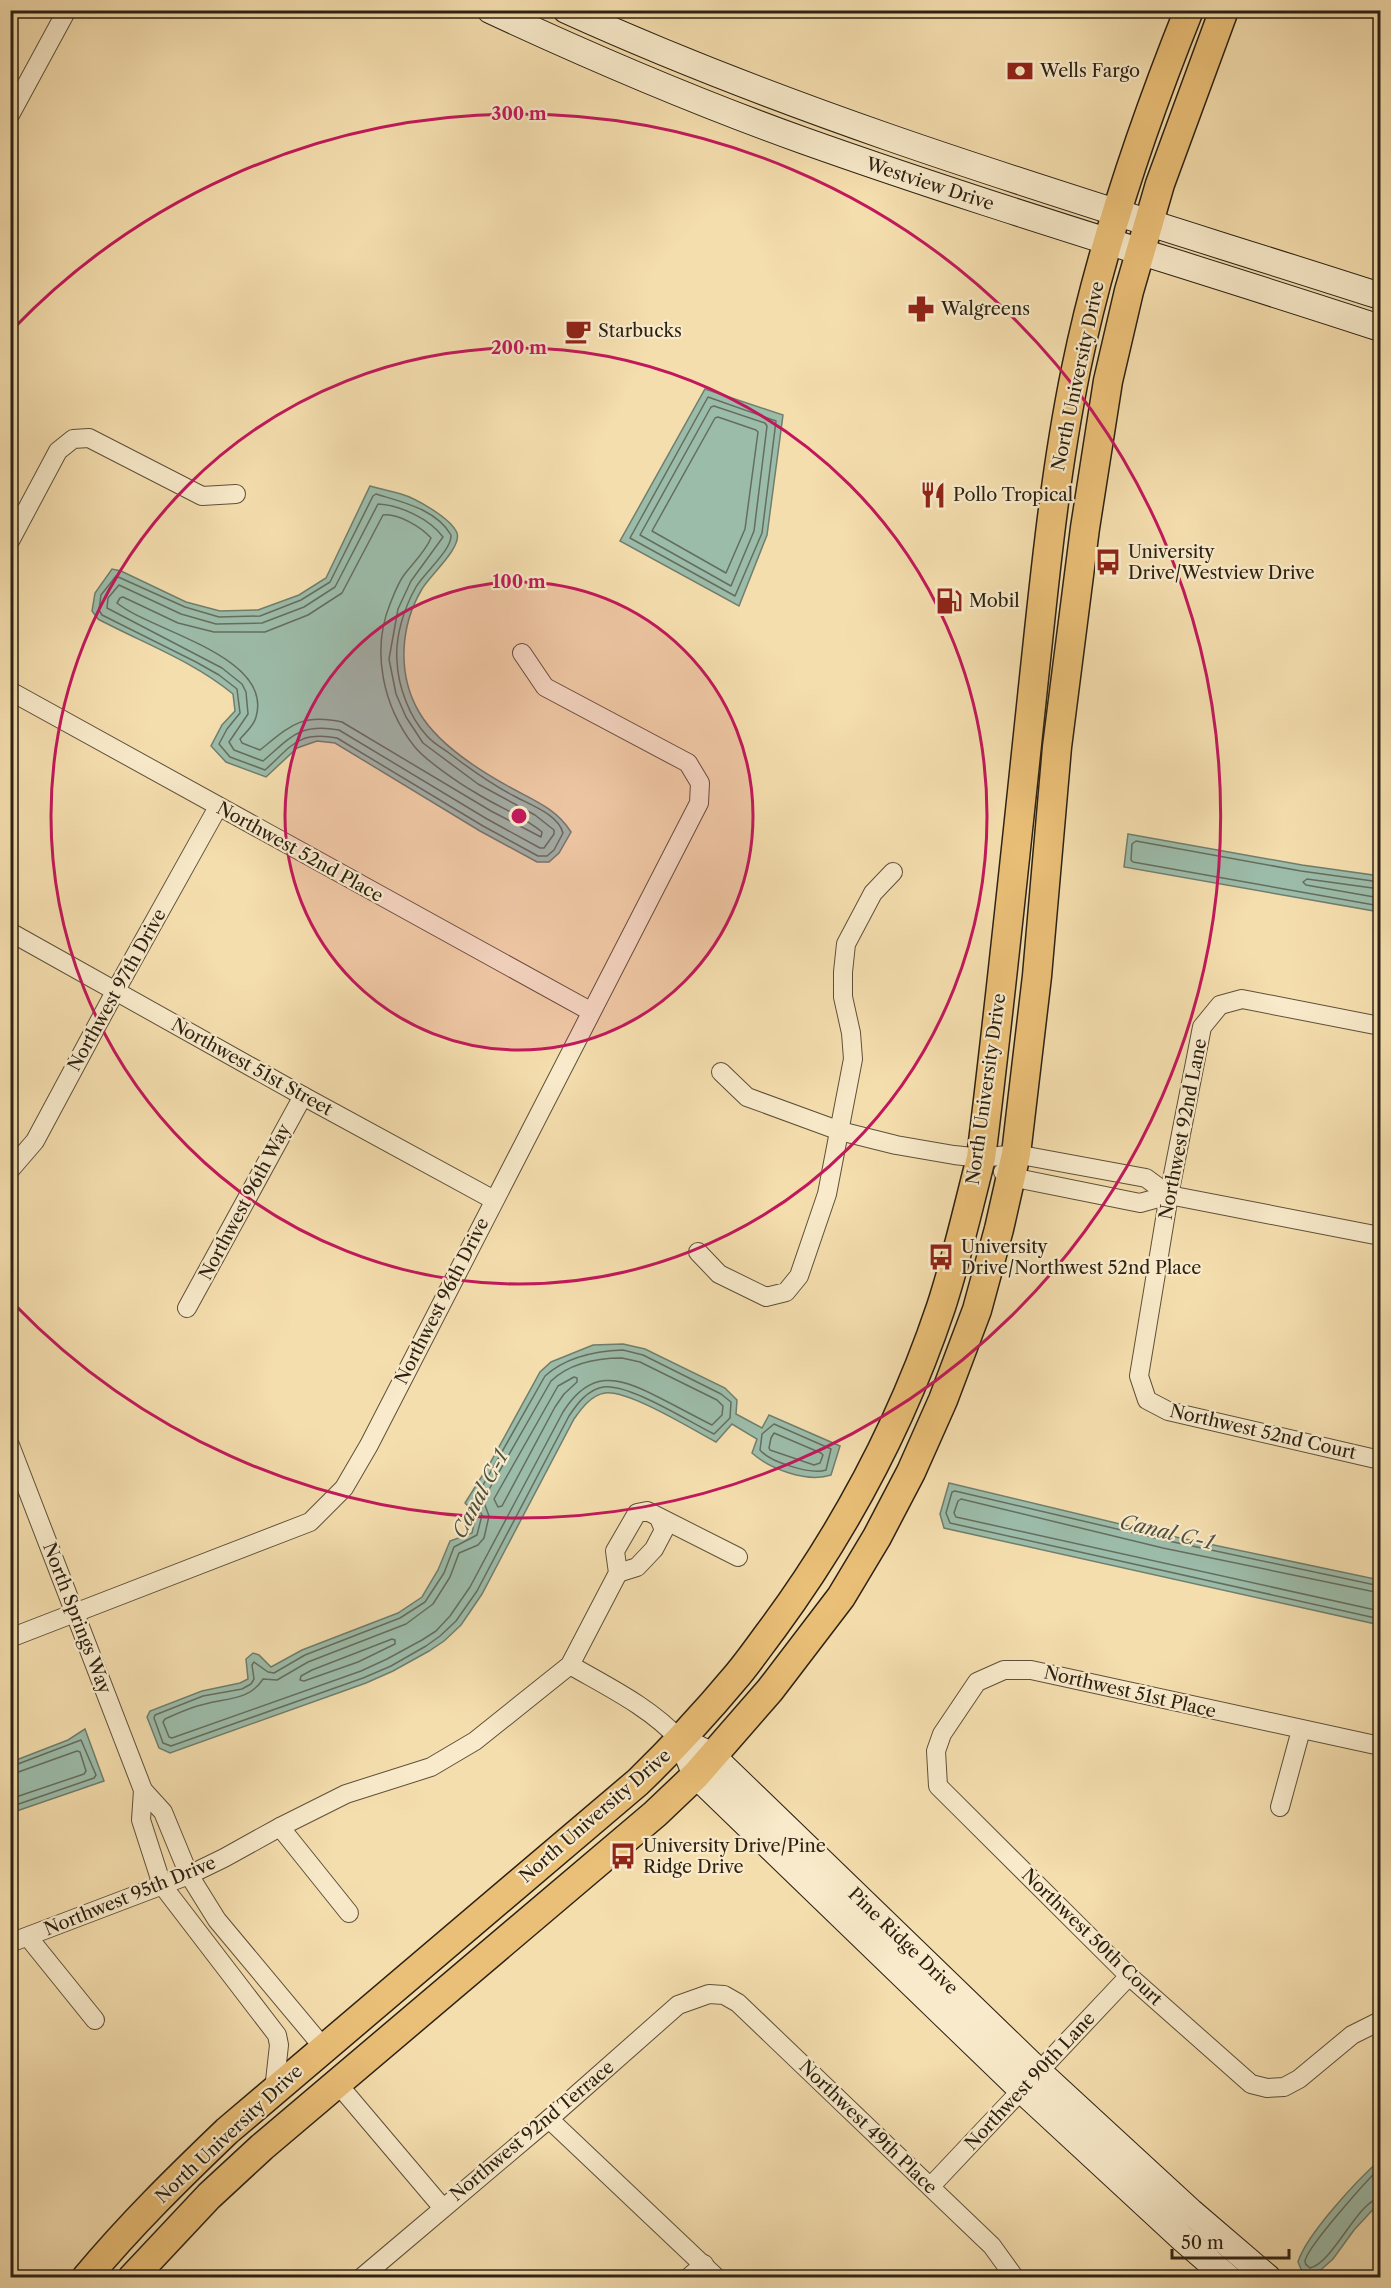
<svg xmlns="http://www.w3.org/2000/svg" width="1391" height="2288" font-family="'Libre Caslon Text',serif">
	<style>
		.water { fill: #9cbcaa; stroke: #6f7e6e; stroke-width: 1.5 }
		.lines { fill: none; stroke-linecap: round; stroke-linejoin: round }
		.shore { stroke: #646e5e; stroke-width: 1.5 }
		.street-casing { stroke: #5e503a; stroke-width: 20 }
		.secondary-casing { stroke: #2c2113; stroke-width: 28 }
		.primary-casing { stroke: #2c2113; stroke-width: 31 }
		.street { stroke: #f8eaca; stroke-width: 18 }
		.secondary { stroke: #f8eaca; stroke-width: 26 }
		.primary { stroke: #eabf77; stroke-width: 28 }
		.ring { fill: none; stroke: #c2185b; stroke-width: 3 }
		.labels { text-anchor: middle; stroke-width: 4.5; stroke-linejoin: round; paint-order: stroke }
		.poi-label { font-size: 18px; fill: #2c2113; stroke: #f8eaca; text-anchor: start }
		.street-label { font-size: 18px; fill: #2c2113; stroke: #f8eaca }
		.water-label { font-size: 20px; font-style: italic; fill: #4e5040; stroke: #f8eaca }
		.centre { fill: #c2185b; stroke: #f8eaca; stroke-width: 3 }
		.ring-label { font-size: 18px; text-anchor: middle; font-weight: bold; fill: #c2185b; stroke: #f8eaca; stroke-width: 4.5; stroke-linejoin: round; paint-order: stroke }
	</style>
	<rect width="100%" height="100%" fill="#f5deae"/>
	<filter id="stains"><feTurbulence type="fractalNoise" baseFrequency=".00333" numOctaves="4"/><feColorMatrix values="0 0 0 0 .2 0 0 0 0 .09 0 0 0 0 .02 0 0 0 .5 -.17"/></filter>
	<radialGradient id="worn" r=".72"><stop offset=".6" stop-color="#630" stop-opacity="0"/><stop offset="1" stop-color="#630" stop-opacity=".3"/></radialGradient>
	<g class="water">
		<polygon points="705,389 783,415 767,535 739,606 620,541"/>
		<path d="M370,486C380,489 391,491 401,494C415,498 451,518 457,533C462,548 429,576 422,589C400,626 397,674 419,712C438,745 483,773 517,791C538,802 558,811 571,832L559,853L549,862H537L480,831L335,743L317,741L297,748L266,777L226,762L211,746L222,725L235,711L233,694C193,661 143,643 98,619L92,611L95,593L112,569L121,571L186,602L220,611L258,610L299,595L326,578Z"/>
		<polygon points="1128,834 1302,865 1380,876 1380,912 1124,867"/>
		<path d="M623,1344L645,1349L725,1388L737,1400L736,1414L762,1428L769,1415L840,1446L831,1475C807,1483 770,1469 752,1453L757,1439L732,1424L716,1442C693,1430 629,1390 605,1393C591,1395 581,1409 574,1419L482,1594L461,1625L444,1641L429,1651L393,1671L366,1683L170,1753L159,1748L147,1717L150,1711L202,1691L240,1683L248,1679L246,1659L253,1653L259,1655L271,1667L302,1650L398,1613L422,1597L438,1570L450,1541L472,1533L476,1515L465,1503L489,1465L540,1372L551,1362L593,1345Z"/>
		<polygon points="949,1483 1166,1535 1380,1580 1380,1625 944,1528 940,1514"/>
		<polygon points="85,1729 104,1781 11,1813 11,1762 68,1740"/>
		<path d="M1380,2160V2202L1354,2230L1333,2259L1316,2274L1308,2275L1301,2269L1298,2262C1306,2235 1358,2179 1380,2160Z"/>
	</g>
	<g class="lines">
		<g class="shore">
			<polygon points="708,397 776,421 762,533 735,596 630,538"/>
			<polygon points="714,406 765,423 767,426 754,531 731,586 640,535 711,407"/>
			<polygon points="718,417 756,430 758,432 745,529 726,573 652,531 715,418"/>
			<path d="M376,494C402,502 436,509 451,535C452,550 424,573 416,587C404,608 395,637 397,661C398,687 410,718 427,736C433,743 442,748 449,753C470,769 491,784 514,796C530,805 558,814 563,833L554,850L547,856H538L483,826L337,738C297,731 292,746 265,770L230,757L219,744L227,729L240,713L237,689L219,675L196,662L102,615L99,610L101,595L116,576L185,607L219,617L260,616L301,600L330,582L373,496Z"/>
			<path d="M378,504C400,505 430,519 443,537L411,581L398,609L389,659L396,694L406,717L423,743L478,784L535,815L554,830V834L544,848H540L487,819L339,730C299,723 291,737 263,761L234,750L229,742L248,714L246,692L242,684L222,668L107,608L108,598L119,585L181,614L216,624L262,623L304,607L335,587Z"/>
			<path d="M383,515C398,513 421,527 431,538C425,552 413,563 404,575C398,583 394,594 390,604C371,651 383,706 414,746C425,760 460,784 476,793C498,807 523,816 542,832L541,837L491,811L342,722C301,713 290,726 260,750L242,743L240,739C246,732 254,726 256,717C274,656 151,631 117,603L120,598L123,597L178,623L214,632H265L308,615L342,593Z"/>
			<polyline points="1380,882 1301,871 1136,841 1132,844 1131,860 1133,862 1380,906"/>
			<polyline points="1380,889 1307,879 1303,882 1306,885 1380,898"/>
			<path d="M623,1350L643,1355L721,1394L731,1402L730,1418L714,1434C689,1422 629,1383 603,1387C587,1390 577,1404 569,1416L477,1591L456,1621L440,1636L426,1646L391,1666L363,1678L171,1746L163,1743L154,1718L155,1715L203,1696L242,1689L251,1684L254,1679L252,1665L254,1662L268,1672L274,1673L305,1655L400,1618L425,1602L444,1573L454,1547L477,1535L482,1515L474,1501L545,1376C566,1357 595,1351 623,1350Z"/>
			<path d="M622,1358L640,1362L717,1400L723,1406L722,1415L712,1425C694,1416 676,1406 658,1397C618,1376 590,1369 563,1412L470,1587L450,1616L436,1631L422,1640L387,1659L361,1671L172,1738L169,1737L163,1722L165,1719C178,1713 191,1707 205,1704C227,1698 250,1700 263,1679L277,1680L308,1662L406,1624L433,1604L450,1577L459,1553L478,1545L484,1538L489,1516L483,1500L551,1381C570,1363 597,1358 622,1358Z"/>
			<polygon points="574,1377 577,1378 577,1382 564,1394 555,1407 502,1506 498,1507 494,1499 558,1386"/>
			<path d="M774,1424L831,1449L826,1470C811,1475 770,1462 760,1450L762,1434Z"/>
			<polygon points="774,1433 821,1453 823,1455 820,1463 814,1465 770,1450 769,1448 771,1438"/>
			<polyline points="1380,1586 1164,1540 955,1491 952,1492 946,1513 950,1523 1380,1619"/>
			<polyline points="1380,1593 1163,1548 961,1499 958,1501 954,1513 956,1517 1380,1611"/>
			<polygon points="392,1639 395,1640 395,1644 358,1662 304,1681 300,1680 301,1676 312,1670"/>
			<polyline points="10,1767 81,1740 96,1775 94,1778 10,1807"/>
			<polyline points="10,1775 77,1751 80,1752 86,1771 84,1774 10,1799"/>
			<path d="M1380,2168C1369,2178 1304,2250 1305,2262C1305,2265 1308,2266 1310,2268C1333,2263 1358,2201 1380,2198"/>
		</g>
		<g class="street-casing">
			<g id="street">
				<polyline points="10,115 67,10"/>
				<polyline points="10,541 58,451 73,439 89,438 202,496 236,494"/>
				<polyline points="10,691 590,1011"/>
				<polyline points="10,932 303,1096 494,1200"/>
				<polyline points="1380,1026 1242,999 1220,1005 1202,1027 1169,1195 1139,1376 1147,1400 1168,1411 1380,1460"/>
				<polyline points="721,1072 747,1097 840,1131 896,1145 954,1155 981,1158 1016,1154 1146,1178 1169,1195"/>
				<polyline points="10,1170 35,1141 116,990 218,807"/>
				<polyline points="1003,1172 1011,1177 1140,1203 1169,1195 1380,1236"/>
				<polyline points="698,1252 719,1274 766,1297 786,1292 799,1276 827,1194 853,1059 851,1033 843,997 843,972 846,944 873,893 893,872"/>
				<polyline points="187,1308 303,1096"/>
				<polyline points="10,1445 143,1790 163,1812 189,1875 217,1920 323,2047"/>
				<polyline points="618,1573 637,1567 654,1549 664,1530 659,1518"/>
				<polyline points="10,1638 310,1522 344,1488 369,1445 699,803 700,783 688,763 545,687 522,653"/>
				<path d="M570,1665C608,1687 650,1707 680,1740"/>
				<polyline points="1380,1746 1031,1670 1004,1670 977,1682 942,1734 936,1751 938,1786 1129,1976 1251,2084 1267,2088 1284,2087 1299,2079 1352,2035 1380,2021"/>
				<polyline points="143,1790 141,1820 162,1885 277,2035 279,2045 274,2090"/>
				<polyline points="1280,1807 1301,1730"/>
				<polyline points="280,1827 349,1913"/>
				<polyline points="28,1937 95,2020"/>
				<polyline points="10,1943 189,1875 224,1858 280,1827 346,1794 431,1767 475,1741 570,1665 618,1573 615,1551 637,1513 647,1511 738,1557"/>
				<polyline points="337,2083 442,2207"/>
				<polyline points="549,2119 717,2278"/>
				<polyline points="931,2186 1129,1976"/>
				<polyline points="361,2278 549,2119 678,2005 709,1994 724,1995 738,2003 992,2246 1015,2278"/>
				<polyline points="688,2278 704,2264"/>
			</g>
		</g>
		<g class="secondary-casing">
			<g id="secondary">
				<path d="M490,10C593,58 696,102 802,140C993,208 1188,265 1380,328"/>
				<path d="M566,10C828,129 1107,208 1380,296"/>
				<polyline points="680,1740 712,1756 1039,2072 1191,2212 1268,2278"/>
				<polyline points="688,1756 696,1775 1023,2091 1183,2239 1228,2278"/>
			</g>
		</g>
		<g class="primary-casing">
			<g id="primary">
				<path d="M86,2278C130,2225 178,2178 227,2131L638,1782C672,1749 704,1715 734,1679C748,1663 760,1645 773,1628C845,1530 902,1423 941,1307C957,1258 968,1208 981,1158C1001,998 1017,838 1034,678C1045,575 1055,472 1076,369C1101,247 1142,127 1189,10"/>
				<polyline points="132,2278 209,2196 262,2147 655,1814 696,1775 770,1690 841,1597 877,1537 911,1472 943,1400 977,1310 999,1229 1016,1154 1037,976 1057,747 1085,528 1108,381 1129,291 1160,184 1224,10"/>
			</g>
		</g>
		<use href="#street" class="street"/>
		<use href="#secondary" class="secondary"/>
		<use href="#primary" class="primary"/>
	</g>
	<circle cx="519" cy="816" r="234" fill="#c2185b" fill-opacity=".12"/>
	<g class="ring">
		<circle cx="519" cy="816" r="234"/>
		<circle cx="519" cy="816" r="468"/>
		<path d="M14 328A702 702 0 1 1 14 1304"/>
	</g>
	<defs>
		<g id="bank-bare" transform="scale(2.07)"><path d="M-6-4H6V4H-6ZM0-2.3a2.3 2.3 0 1 0 0 4.6a2.3 2.3 0 1 0 0-4.6Z" fill="#8f2418" stroke="#f8eaca" stroke-width="2.5" paint-order="stroke"/></g>
		<g id="pharmacy-bare" transform="scale(2.07)"><path d="M-2-6h4v4h4v4h-4v4h-4v-4h-4v-4h4Z" fill="#8f2418" stroke="#f8eaca" stroke-width="2.5" paint-order="stroke"/></g>
		<g id="cafe-bare" transform="scale(2.07)"><path d="M-5.5-4.5H6V0H3Q3 3.5 0 3.5H-2.5Q-5.5 3.5-5.5 0ZM3-3.2v2h1.7v-2ZM-6 4.5H4V6H-6Z" fill="#8f2418" stroke="#f8eaca" stroke-width="2.5" paint-order="stroke"/></g>
		<g id="restaurant-bare" transform="scale(2.07)"><path d="M-5-6h1v4h1v-4h1v4h1v-4h1v5L-1.5 .5V6h-2V.5L-5-1ZM5-6V6H3V1.5H1.5Q1.5-4 5-6Z" fill="#8f2418" stroke="#f8eaca" stroke-width="2.5" paint-order="stroke"/></g>
		<g id="bus-bare" transform="scale(2.07)"><path d="M-5-6H5V4H4V6H2V4H-2V6H-4V4H-5ZM-3.5-4V0h7V-4ZM-3.5 1.2v1.5H-2V1.2ZM2 1.2v1.5H3.5V1.2Z" fill="#8f2418" stroke="#f8eaca" stroke-width="2.5" paint-order="stroke"/></g>
		<g id="fuel-bare" transform="scale(2.07)"><path d="M-5.5-6h7V0h2V4h1.3V-2.5L3-4.5l.8-.8L6-3V5H2.5V1h-1V6h-7ZM-4.2-4.7v3.2H.2V-4.7Z" fill="#8f2418" stroke="#f8eaca" stroke-width="2.5" paint-order="stroke"/></g>
	</defs>
	<g fill-rule="evenodd">
		<use href="#bank-bare" x="1020" y="71"/>
		<use href="#pharmacy-bare" x="921" y="309"/>
		<use href="#cafe-bare" x="578" y="331"/>
		<use href="#restaurant-bare" x="933" y="495"/>
		<use href="#bus-bare" x="1108" y="562"/>
		<use href="#fuel-bare" x="949" y="601"/>
		<use href="#bus-bare" x="941" y="1257"/>
		<use href="#bus-bare" x="623" y="1856"/>
	</g>
	<g class="labels">
		<g class="poi-label">
			<text x="1040" y="77">Wells Fargo</text>
			<text x="941" y="315">Walgreens</text>
			<text x="598" y="337">Starbucks</text>
			<text x="953" y="501">Pollo Tropical</text>
			<text x="1128" y="558">University<tspan x="1128" dy="21">Drive/Westview Drive</tspan></text>
			<text x="969" y="607">Mobil</text>
			<text x="961" y="1253">University<tspan x="961" dy="21">Drive/Northwest 52nd Place</tspan></text>
			<text x="643" y="1852">University Drive/Pine<tspan x="643" dy="21">Ridge Drive</tspan></text>
		</g>
		<g class="street-label">
			<text transform="translate(930 184) rotate(18)" y="6">Westview Drive</text>
			<text transform="translate(1078 376) rotate(-78)" y="6">North University Drive</text>
			<text transform="translate(300 852) rotate(29)" y="6">Northwest 52nd Place</text>
			<text transform="translate(117 990) rotate(-61)" y="6">Northwest 97th Drive</text>
			<text transform="translate(252 1067) rotate(29)" y="6">Northwest 51st Street</text>
			<text transform="translate(986 1089) rotate(-82)" y="6">North University Drive</text>
			<text transform="translate(1183 1129) rotate(-79)" y="6">Northwest 92nd Lane</text>
			<text transform="translate(245 1202) rotate(-62)" y="6">Northwest 96th Way</text>
			<text transform="translate(442 1301) rotate(-63)" y="6">Northwest 96th Drive</text>
			<text transform="translate(1263 1432) rotate(13)" y="6">Northwest 52nd Court</text>
			<text transform="translate(77 1618) rotate(69)" y="6">North Springs Way</text>
			<text transform="translate(1130 1692) rotate(13)" y="6">Northwest 51st Place</text>
			<text transform="translate(595 1816) rotate(-41)" y="6">North University Drive</text>
			<text transform="translate(130 1896) rotate(-22)" y="6">Northwest 95th Drive</text>
			<text transform="translate(1092 1937) rotate(44)" y="6">Northwest 50th Court</text>
			<text transform="translate(903 1941) rotate(44)" y="6">Pine Ridge Drive</text>
			<text transform="translate(1030 2081) rotate(-47)" y="6">Northwest 90th Lane</text>
			<text transform="translate(868 2127) rotate(44)" y="6">Northwest 49th Place</text>
			<text transform="translate(532 2131) rotate(-40)" y="6">Northwest 92nd Terrace</text>
			<text transform="translate(229 2134) rotate(-43)" y="6">North University Drive</text>
		</g>
		<g class="water-label">
			<text transform="translate(480 1494) rotate(-62)" y="7">Canal C-1</text>
			<text transform="translate(1167 1532) rotate(13)" y="7">Canal C-1</text>
		</g>
	</g>
	<circle cx="519" cy="816" r="9" class="centre"/>
	<g class="ring-label">
		<text x="519" y="120">300 m</text>
		<text x="519" y="354">200 m</text>
		<text x="519" y="588">100 m</text>
	</g>
	<rect width="1391" height="2288" fill="none" stroke="#f5deae" stroke-width="36"/>
	<rect x="12" y="12" width="1367" height="2264" fill="none" stroke="#2c2113" stroke-width="3"/>
	<rect x="18" y="18" width="1355" height="2252" fill="none" stroke="#2c2113" stroke-width="1.5"/>
	<path d="M1172 2249v9h117v-9" fill="none" stroke="#2c2113" stroke-width="3"/>
	<text x="1181" y="2249" font-size="18" fill="#2c2113" stroke="#f8eaca" stroke-width="4.5" paint-order="stroke">50 m</text>
	<rect width="100%" height="100%" filter="url(#stains)"/>
	<rect width="100%" height="100%" fill="url(#worn)"/>
</svg>
